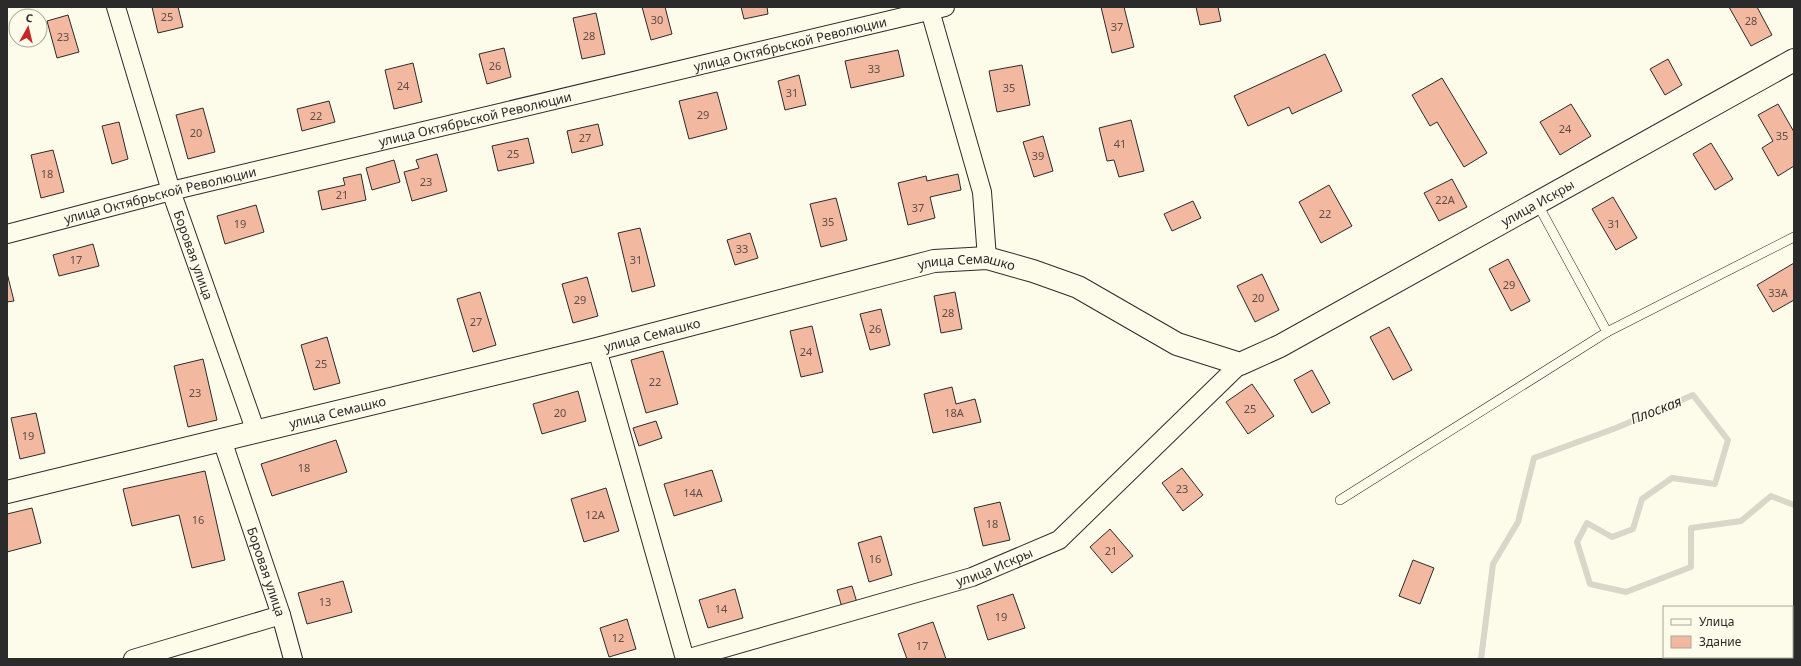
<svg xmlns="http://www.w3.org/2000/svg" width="1801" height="666" font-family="'Noto Sans',sans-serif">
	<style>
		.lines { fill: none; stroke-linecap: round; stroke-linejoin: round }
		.stream { stroke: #d8d7c9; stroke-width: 6 }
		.building { fill: #f2b8a0; stroke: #2b2b2b }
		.service-casing { stroke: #2b2b2b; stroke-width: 10 }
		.minor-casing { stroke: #2b2b2b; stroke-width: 20 }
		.secondary-casing { stroke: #2b2b2b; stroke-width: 24 }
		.service { stroke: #fdfbea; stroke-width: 9 }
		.minor { stroke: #fdfbea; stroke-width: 18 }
		.secondary { stroke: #fdfbea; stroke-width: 22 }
		.labels { text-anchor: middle; stroke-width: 3; stroke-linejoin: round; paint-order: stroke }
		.number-label { font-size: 11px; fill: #5d4e48 }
		.street-label { font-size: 13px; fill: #2b2b2b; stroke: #fdfbea }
		.water-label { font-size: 14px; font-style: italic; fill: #2b2b2b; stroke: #fdfbea }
	</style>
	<rect width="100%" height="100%" fill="#fdfbea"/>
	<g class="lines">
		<polyline class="stream" points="1481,659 1493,564 1518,522 1534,458 1616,428 1693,395 1728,440 1715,484 1672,478 1642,499 1633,529 1612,537 1587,523 1577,542 1590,584 1626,592 1691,567 1691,528 1741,521 1771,496 1794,505"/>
	</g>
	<g class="building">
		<polygon points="152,7 178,7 183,27 158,33"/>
		<polygon points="642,7 665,7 672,34 651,40"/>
		<polygon points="741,7 767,7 768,14 744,19"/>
		<polygon points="1101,7 1124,7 1134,47 1112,53"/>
		<polygon points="1196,7 1218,7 1221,21 1200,25"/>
		<polygon points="1729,7 1757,7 1772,35 1751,46"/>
		<polygon points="596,13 605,54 582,59 573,18"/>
		<polygon points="68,15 79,52 57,58 47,21"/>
		<polygon points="504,48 511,77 487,84 479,54"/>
		<polygon points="898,50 904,76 851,88 845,61"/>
		<polygon points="1325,54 1342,91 1292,114 1289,107 1248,126 1234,96"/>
		<polygon points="1668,59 1682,85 1665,95 1650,69"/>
		<polygon points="413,63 422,102 394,109 385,70"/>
		<polygon points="1022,65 1030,105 997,112 989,71"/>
		<polygon points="799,75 806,105 785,110 778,81"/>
		<polygon points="1442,78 1487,153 1464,167 1437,122 1430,126 1412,95"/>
		<polygon points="717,92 727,129 689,139 679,101"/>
		<polygon points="329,101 335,122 302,131 297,109"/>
		<polygon points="1571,104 1591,136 1560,155 1540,122"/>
		<polygon points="1778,104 1794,132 1794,166 1778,176 1762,148 1773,141 1758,115"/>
		<polygon points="203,108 215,152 188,159 176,115"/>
		<polygon points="1131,120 1144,171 1119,177 1114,160 1107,161 1099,128"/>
		<polygon points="119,122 128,159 112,164 102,126"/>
		<polygon points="598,124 603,145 572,153 567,131"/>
		<polygon points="1043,136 1053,171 1034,177 1023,142"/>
		<polygon points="528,138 534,163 498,171 492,146"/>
		<polygon points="1711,143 1733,179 1715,190 1693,154"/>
		<polygon points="53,150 64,192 41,198 31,155"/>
		<polygon points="437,154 447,191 412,201 404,172 419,168 416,160"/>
		<polygon points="394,160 400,182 372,190 366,168"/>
		<polygon points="361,174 366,200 322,210 318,191 345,185 343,178"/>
		<polygon points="958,174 961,190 930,197 935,218 908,225 898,183 926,176 927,181"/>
		<polygon points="1452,179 1467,207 1439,221 1424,193"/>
		<polygon points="1329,185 1352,226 1321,243 1299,202"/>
		<polygon points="1613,197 1637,238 1616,250 1592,209"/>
		<polygon points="836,198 847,240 821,247 810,204"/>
		<polygon points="1193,201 1201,218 1172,231 1164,214"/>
		<polygon points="256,205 264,232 225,244 217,216"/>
		<polygon points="640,228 655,286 632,292 618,233"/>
		<polygon points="750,233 758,258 735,265 727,240"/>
		<polygon points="93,244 99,266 59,276 53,255"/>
		<polygon points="1508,259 1530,301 1511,311 1489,269"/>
		<polygon points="1794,263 1794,300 1773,312 1757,285"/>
		<polygon points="7,273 14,301 7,302"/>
		<polygon points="1262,274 1279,310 1255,322 1237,286"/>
		<polygon points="587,277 598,316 573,323 562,284"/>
		<polygon points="480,292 496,345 473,352 457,299"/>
		<polygon points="955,292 962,329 941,333 934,296"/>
		<polygon points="881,309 890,345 870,350 860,314"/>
		<polygon points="812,326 823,372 801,377 790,331"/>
		<polygon points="1389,327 1412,370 1393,380 1370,337"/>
		<polygon points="327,337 340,383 314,390 301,345"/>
		<polygon points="663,351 678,404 646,413 631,360"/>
		<polygon points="203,359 217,420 188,427 174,366"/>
		<polygon points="1312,370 1330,403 1312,413 1294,380"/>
		<polygon points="1252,384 1274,416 1248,434 1226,402"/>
		<polygon points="952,387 956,404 975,399 981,422 933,433 924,394"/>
		<polygon points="578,391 586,421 542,434 533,404"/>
		<polygon points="36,413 45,453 20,459 11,418"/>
		<polygon points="656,421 662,438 639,446 633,428"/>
		<polygon points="336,440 347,472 272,496 261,464"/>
		<polygon points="1182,468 1203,495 1183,511 1162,483"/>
		<polygon points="712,470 722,501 674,516 664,484"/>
		<polygon points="205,471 225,560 192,568 179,515 132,526 123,489"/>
		<polygon points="606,488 619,531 584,542 571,499"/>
		<polygon points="1000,502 1010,540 983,546 974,508"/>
		<polygon points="32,508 41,543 7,552 7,514"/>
		<polygon points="1110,529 1133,556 1112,573 1090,547"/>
		<polygon points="881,536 892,575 869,582 858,543"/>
		<polygon points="1413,560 1434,568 1420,604 1399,596"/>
		<polygon points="343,581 352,612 307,624 298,593"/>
		<polygon points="852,586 858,606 843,611 837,590"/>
		<polygon points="735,589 743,618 708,628 699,600"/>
		<polygon points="1013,594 1025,628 988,640 977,606"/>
		<polygon points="627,619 636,649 609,657 600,628"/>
		<polygon points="933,622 946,659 907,659 898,634"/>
	</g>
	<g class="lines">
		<g class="service-casing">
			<g id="service">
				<polyline points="1537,203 1607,332"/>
				<polyline points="1340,500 1607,332 1794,237"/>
			</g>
		</g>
		<g class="minor-casing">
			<g id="minor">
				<path id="s1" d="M116,7L171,191L256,432"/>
				<polyline points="929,7 982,192 987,258"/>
				<path id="s2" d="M7,234L171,191L945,7"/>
				<polyline points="597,349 685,659"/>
				<path id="s3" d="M222,440L281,615L293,659"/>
				<polyline points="133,659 281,615"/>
				<path id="s4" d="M686,659L972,577L1059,540L1240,364"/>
			</g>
		</g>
		<g class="secondary-casing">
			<g id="secondary">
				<path id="s5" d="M7,492L597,349L934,261L987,258L1033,271L1078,287L1177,344L1240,364L1280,346L1794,60"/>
			</g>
		</g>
		<use href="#service" class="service"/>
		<use href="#minor" class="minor"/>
		<use href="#secondary" class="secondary"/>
	</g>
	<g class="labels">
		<g class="number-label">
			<text x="167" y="21">25</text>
			<text x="657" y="24">30</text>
			<text x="1751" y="25">28</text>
			<text x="1117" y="31">37</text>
			<text x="589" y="40">28</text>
			<text x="63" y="41">23</text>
			<text x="495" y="70">26</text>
			<text x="874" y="73">33</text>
			<text x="403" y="90">24</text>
			<text x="1009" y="92">35</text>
			<text x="792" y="97">31</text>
			<text x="703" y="119">29</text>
			<text x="316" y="120">22</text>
			<text x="1565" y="133">24</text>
			<text x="196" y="137">20</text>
			<text x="1782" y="140">35</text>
			<text x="585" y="142">27</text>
			<text x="1120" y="148">41</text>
			<text x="513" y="158">25</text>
			<text x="1038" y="160">39</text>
			<text x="47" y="178">18</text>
			<text x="426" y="186">23</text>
			<text x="342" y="199">21</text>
			<text x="1445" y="204">22А</text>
			<text x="918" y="212">37</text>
			<text x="1325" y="218">22</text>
			<text x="828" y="226">35</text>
			<text x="240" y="228">19</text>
			<text x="1614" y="228">31</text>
			<text x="742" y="253">33</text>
			<text x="76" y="264">17</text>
			<text x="636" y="264">31</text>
			<text x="1509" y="289">29</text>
			<text x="1778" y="297">33А</text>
			<text x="1258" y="302">20</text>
			<text x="580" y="304">29</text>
			<text x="948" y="317">28</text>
			<text x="476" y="326">27</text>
			<text x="875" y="333">26</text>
			<text x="806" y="356">24</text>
			<text x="321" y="368">25</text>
			<text x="655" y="386">22</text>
			<text x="195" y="397">23</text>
			<text x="1250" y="413">25</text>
			<text x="560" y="417">20</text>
			<text x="954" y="417">18А</text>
			<text x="28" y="440">19</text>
			<text x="304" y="472">18</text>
			<text x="1182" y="493">23</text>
			<text x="693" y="497">14А</text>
			<text x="595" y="519">12А</text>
			<text x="198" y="524">16</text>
			<text x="992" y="528">18</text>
			<text x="1111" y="555">21</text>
			<text x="875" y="563">16</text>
			<text x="325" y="606">13</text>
			<text x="721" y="613">14</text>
			<text x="1001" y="621">19</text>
			<text x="618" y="642">12</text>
			<text x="922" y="650">17</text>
		</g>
		<g class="street-label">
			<text dy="5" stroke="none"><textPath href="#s2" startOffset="806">улица Октябрьской Революции</textPath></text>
			<text dy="5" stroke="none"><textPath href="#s2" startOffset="482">улица Октябрьской Революции</textPath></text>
			<text dy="5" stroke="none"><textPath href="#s2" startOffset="158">улица Октябрьской Революции</textPath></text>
			<text dy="5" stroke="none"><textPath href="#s5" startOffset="1623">улица Искры</textPath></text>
			<text dy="5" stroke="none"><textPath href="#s1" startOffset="260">Боровая улица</textPath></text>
			<text dy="5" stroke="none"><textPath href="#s5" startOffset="988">улица Семашко</textPath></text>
			<text dy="5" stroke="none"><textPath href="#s5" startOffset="664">улица Семашко</textPath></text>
			<text dy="5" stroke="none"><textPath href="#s5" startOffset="340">улица Семашко</textPath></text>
			<text dy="5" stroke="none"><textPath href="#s4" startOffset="322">улица Искры</textPath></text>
			<text dy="5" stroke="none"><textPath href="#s3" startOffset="139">Боровая улица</textPath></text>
		</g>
		<g class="water-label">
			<text transform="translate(1656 410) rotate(-21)" y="5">Плоская</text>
		</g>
	</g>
	<rect width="1801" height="666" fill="none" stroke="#2b2b2b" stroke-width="16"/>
	<rect x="1663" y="606" width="130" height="52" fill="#fdfbea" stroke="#a9a89e"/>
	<rect x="1671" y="619" width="20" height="6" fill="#fdfbea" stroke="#a9a89e"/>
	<text x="1699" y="626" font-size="12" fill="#2b2b2b">Улица</text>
	<rect x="1671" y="636" width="20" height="12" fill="#f2b8a0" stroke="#a9a89e"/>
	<text x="1699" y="646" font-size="12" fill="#2b2b2b">Здание</text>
	<g transform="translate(28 28) rotate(8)"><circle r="19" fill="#fdfbea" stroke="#a9a89e"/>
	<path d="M0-3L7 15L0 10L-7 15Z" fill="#c62828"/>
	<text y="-6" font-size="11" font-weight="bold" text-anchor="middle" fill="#2b2b2b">С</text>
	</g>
</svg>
